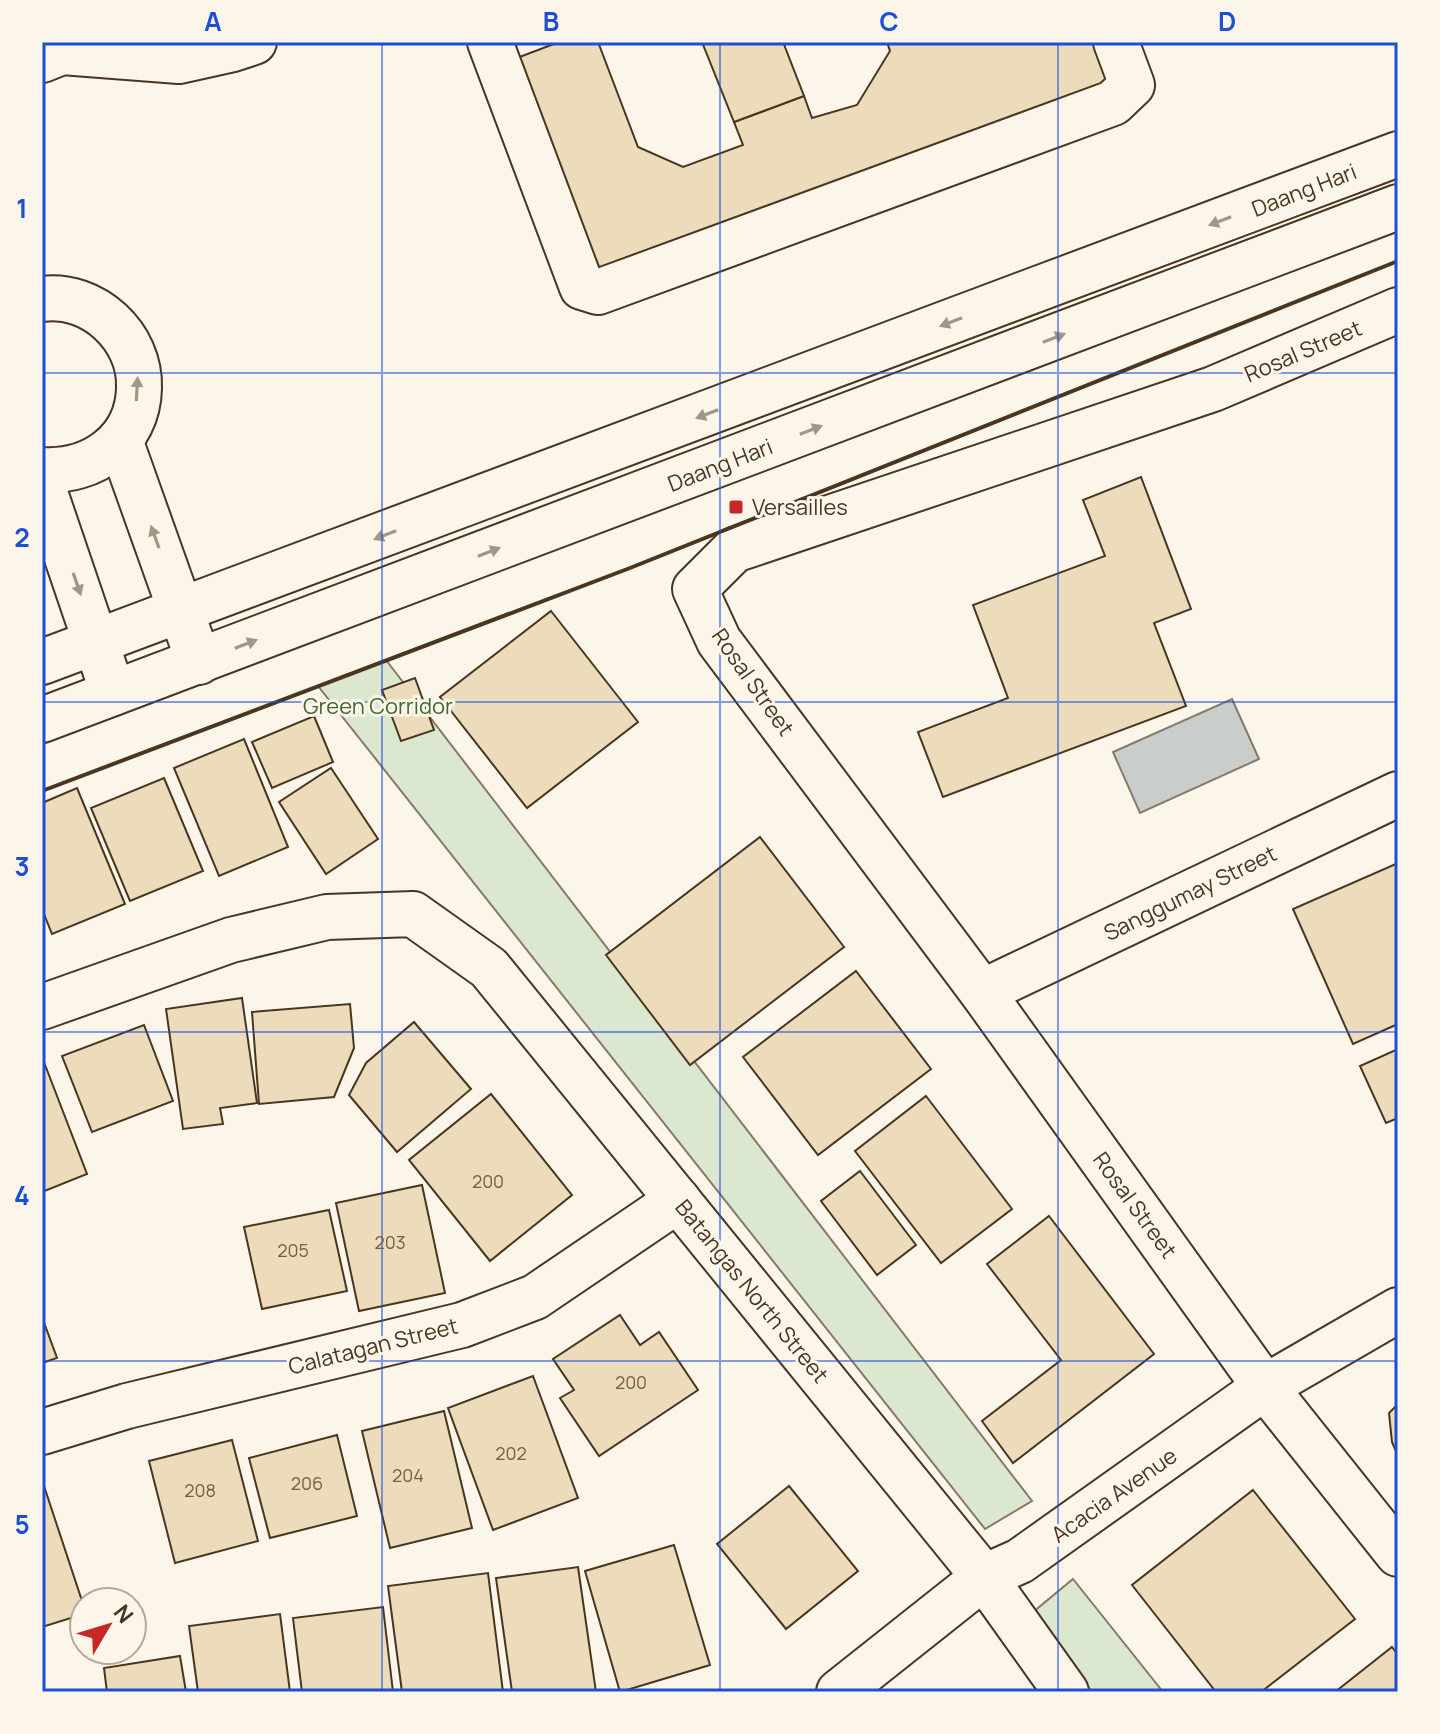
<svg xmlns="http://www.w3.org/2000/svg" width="1440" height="1734" font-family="Manrope,sans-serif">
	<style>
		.green { fill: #dce7d0; stroke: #887966; stroke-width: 2 }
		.water { fill: #c9cecd; stroke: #887966; stroke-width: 2 }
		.building { fill: #ecdcbc; stroke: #4a3520; stroke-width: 2 }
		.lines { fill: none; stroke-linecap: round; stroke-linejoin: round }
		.minor-casing { stroke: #4a3520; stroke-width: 48 }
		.major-casing { stroke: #4a3520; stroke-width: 48 }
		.minor { stroke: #fbf6e9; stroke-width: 44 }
		.major { stroke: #fbf6e9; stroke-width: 44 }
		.wall { stroke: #4a3520; stroke-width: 4 }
		.oneway { fill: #a29684 }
		.grid { fill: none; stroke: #1d4ed8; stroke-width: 2; stroke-opacity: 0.55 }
		.poi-dot { fill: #c62828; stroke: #fbf6e9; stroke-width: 3 }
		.labels { text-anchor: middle; stroke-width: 6; stroke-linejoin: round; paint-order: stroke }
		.number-label { font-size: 18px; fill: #725f47 }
		.street-label { font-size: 22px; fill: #4a3520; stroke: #fbf6e9 }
		.poi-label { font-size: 22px; fill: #4a3520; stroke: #fbf6e9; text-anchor: start }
		.park-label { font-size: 22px; fill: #436837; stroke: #fbf6e9 }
		.neatline { fill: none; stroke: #1d4ed8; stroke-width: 3 }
		.grid-label { font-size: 26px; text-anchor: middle; font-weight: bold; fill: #1d4ed8 }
	</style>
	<rect width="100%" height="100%" fill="#fbf6e9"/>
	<g class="green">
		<polygon points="386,660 1032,1501 985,1529 318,686"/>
		<polygon points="1073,1579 1163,1692 1092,1692 1032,1613"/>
	</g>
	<polygon class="water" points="1232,699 1259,759 1140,813 1113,752"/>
	<g class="building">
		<polygon points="559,42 598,42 638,147 683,167 743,145 734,122 804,96 812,118 857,105 890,51 887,42 1095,42 1114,90 598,282 509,61"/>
		<polygon points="702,42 783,42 804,96 734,122"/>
		<polygon points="1141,477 1191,609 1154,623 1186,706 943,797 918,732 1008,698 973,605 1105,556 1083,500"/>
		<polygon points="551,611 638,722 527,808 440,697"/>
		<polygon points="415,678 434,730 401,741 382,690"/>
		<polygon points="314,716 333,762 272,788 252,742"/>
		<polygon points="244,739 288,847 219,876 174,768"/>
		<polygon points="331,768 378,839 326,874 279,802"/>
		<polygon points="164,778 203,871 130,901 91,808"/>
		<polygon points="77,788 125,904 52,934 42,909 42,803"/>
		<polygon points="760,837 844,947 690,1065 606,955"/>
		<polygon points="1398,863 1398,1024 1353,1044 1293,909"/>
		<polygon points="856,971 931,1069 818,1155 743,1057"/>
		<polygon points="242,998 257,1103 220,1108 223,1124 183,1129 166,1009"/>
		<polygon points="350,1004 354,1048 334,1097 259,1104 252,1012"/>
		<polygon points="414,1022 471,1089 397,1152 349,1095 366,1063"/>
		<polygon points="144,1025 173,1101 92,1132 62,1056"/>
		<polygon points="1398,1049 1398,1118 1386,1123 1360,1066"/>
		<polygon points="42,1057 87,1174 42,1192"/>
		<polygon points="491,1094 572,1195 490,1261 409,1160"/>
		<polygon points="926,1096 1012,1209 941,1263 855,1151"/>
		<polygon points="860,1171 916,1245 877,1275 821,1201"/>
		<polygon points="422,1185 445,1293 359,1311 336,1203"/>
		<polygon points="329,1210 347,1291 262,1309 244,1227"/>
		<polygon points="1049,1216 1154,1354 1013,1463 982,1421 1061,1360 987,1264"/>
		<polygon points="620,1315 640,1345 659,1332 698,1390 599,1456 560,1398 574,1390 553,1359"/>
		<polygon points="42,1317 57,1358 42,1363"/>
		<polygon points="533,1376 578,1498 493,1530 448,1408"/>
		<polygon points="1398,1404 1398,1456 1392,1442 1389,1413"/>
		<polygon points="444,1411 472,1528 390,1548 362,1431"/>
		<polygon points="337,1435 357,1516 270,1538 249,1458"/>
		<polygon points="232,1440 258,1541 175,1563 149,1461"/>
		<polygon points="44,1486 84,1607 84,1614 42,1627 42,1487"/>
		<polygon points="789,1486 858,1571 786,1629 717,1544"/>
		<polygon points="1253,1490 1355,1619 1261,1692 1216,1692 1132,1585"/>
		<polygon points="674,1545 710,1665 620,1692 585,1571"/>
		<polygon points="578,1567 596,1692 512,1692 496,1578"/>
		<polygon points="488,1573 503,1692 402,1692 388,1586"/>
		<polygon points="383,1607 393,1692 302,1692 293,1618"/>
		<polygon points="280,1614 290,1692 198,1692 189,1626"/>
		<polygon points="1392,1647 1398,1655 1398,1692 1335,1692"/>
		<polygon points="180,1656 186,1692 107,1692 104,1668"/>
	</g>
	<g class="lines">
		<g class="minor-casing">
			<g id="minor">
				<polyline points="490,42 582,287 598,292 1113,103 1132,85 1116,42"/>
				<polyline points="42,60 62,52 179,61 233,49 254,42"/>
				<path d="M42,299C93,292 141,337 139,388C138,442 92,473 42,470"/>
				<polyline points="1398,310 1213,389 734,550 695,589 719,641 982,992 1265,1387 1398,1554"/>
				<polyline points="120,440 199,662"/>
				<polyline points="42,484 113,693"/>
				<polyline points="982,992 1398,794"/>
				<polyline points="42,1007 231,940 327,917 413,914 489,968 984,1577 1066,1692"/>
				<polyline points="42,1432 127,1406 462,1325 535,1297 678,1200"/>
				<polyline points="839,1692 984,1577 1020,1561 1265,1387 1398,1310"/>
			</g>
		</g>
		<g class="major-casing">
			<g id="major">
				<polyline points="42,662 1398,154"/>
				<polyline points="42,720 1398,207"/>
			</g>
		</g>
		<use href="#minor" class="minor"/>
		<use href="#major" class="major"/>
		<polyline class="wall" points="42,791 630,568 1398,261"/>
	</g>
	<defs><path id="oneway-solid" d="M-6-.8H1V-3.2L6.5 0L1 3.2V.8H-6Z" transform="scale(2)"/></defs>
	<g class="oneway">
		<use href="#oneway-solid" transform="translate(1220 221) rotate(159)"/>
		<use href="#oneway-solid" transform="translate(951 322) rotate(159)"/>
		<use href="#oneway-solid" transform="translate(1054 338) rotate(-21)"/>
		<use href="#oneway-solid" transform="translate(137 389) rotate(-87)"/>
		<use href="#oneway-solid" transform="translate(707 414) rotate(159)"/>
		<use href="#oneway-solid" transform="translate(811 430) rotate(-21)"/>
		<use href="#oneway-solid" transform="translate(385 535) rotate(159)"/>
		<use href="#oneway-solid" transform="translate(155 537) rotate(-110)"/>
		<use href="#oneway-solid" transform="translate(489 552) rotate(-21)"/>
		<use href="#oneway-solid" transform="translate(77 584) rotate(71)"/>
		<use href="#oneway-solid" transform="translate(246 644) rotate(-21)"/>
	</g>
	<path class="grid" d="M382,42V1692M720,42V1692M1058,42V1692M42,373H1398M42,702H1398M42,1032H1398M42,1361H1398"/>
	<rect class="poi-dot" x="728" y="499" width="16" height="16" rx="4"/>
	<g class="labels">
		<g class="number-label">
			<text x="488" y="1188">200</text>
			<text x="390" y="1249">203</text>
			<text x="293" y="1257">205</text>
			<text x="631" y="1389">200</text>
			<text x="511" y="1460">202</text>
			<text x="408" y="1482">204</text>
			<text x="307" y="1490">206</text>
			<text x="200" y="1497">208</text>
		</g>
		<g class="street-label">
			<text transform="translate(1304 190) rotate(-21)" y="8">Daang Hari</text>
			<text transform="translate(1303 351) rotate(-23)" y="8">Rosal Street</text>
			<text transform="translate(720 465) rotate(-21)" y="8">Daang Hari</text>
			<text transform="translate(753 682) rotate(55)" y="8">Rosal Street</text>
			<text transform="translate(1190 893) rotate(-26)" y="8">Sanggumay Street</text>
			<text transform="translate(1135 1205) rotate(54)" y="8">Rosal Street</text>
			<text transform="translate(752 1291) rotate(51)" y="8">Batangas North Street</text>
			<text transform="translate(373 1346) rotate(-14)" y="8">Calatagan Street</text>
			<text transform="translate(1114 1495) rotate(-35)" y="8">Acacia Avenue</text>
		</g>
		<g class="poi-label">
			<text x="752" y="515">Versailles</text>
		</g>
		<g class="park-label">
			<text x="378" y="714">Green Corridor</text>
		</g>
	</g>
	<rect width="1440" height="1734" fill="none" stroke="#fbf6e9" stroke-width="88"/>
	<g transform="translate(108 1626) rotate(52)"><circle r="38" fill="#fbf6e9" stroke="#b4a999" stroke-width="2"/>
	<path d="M0-6L14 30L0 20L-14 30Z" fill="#c62828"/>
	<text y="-12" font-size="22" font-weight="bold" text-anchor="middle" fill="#4a3520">N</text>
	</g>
	<rect x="44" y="44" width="1352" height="1646" class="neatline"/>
	<g class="grid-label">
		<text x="213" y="31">A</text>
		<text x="551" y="31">B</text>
		<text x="889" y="31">C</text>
		<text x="1227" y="31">D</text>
		<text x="22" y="218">1</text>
		<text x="22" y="547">2</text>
		<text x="22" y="876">3</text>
		<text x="22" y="1205">4</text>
		<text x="22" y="1534">5</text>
	</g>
</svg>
